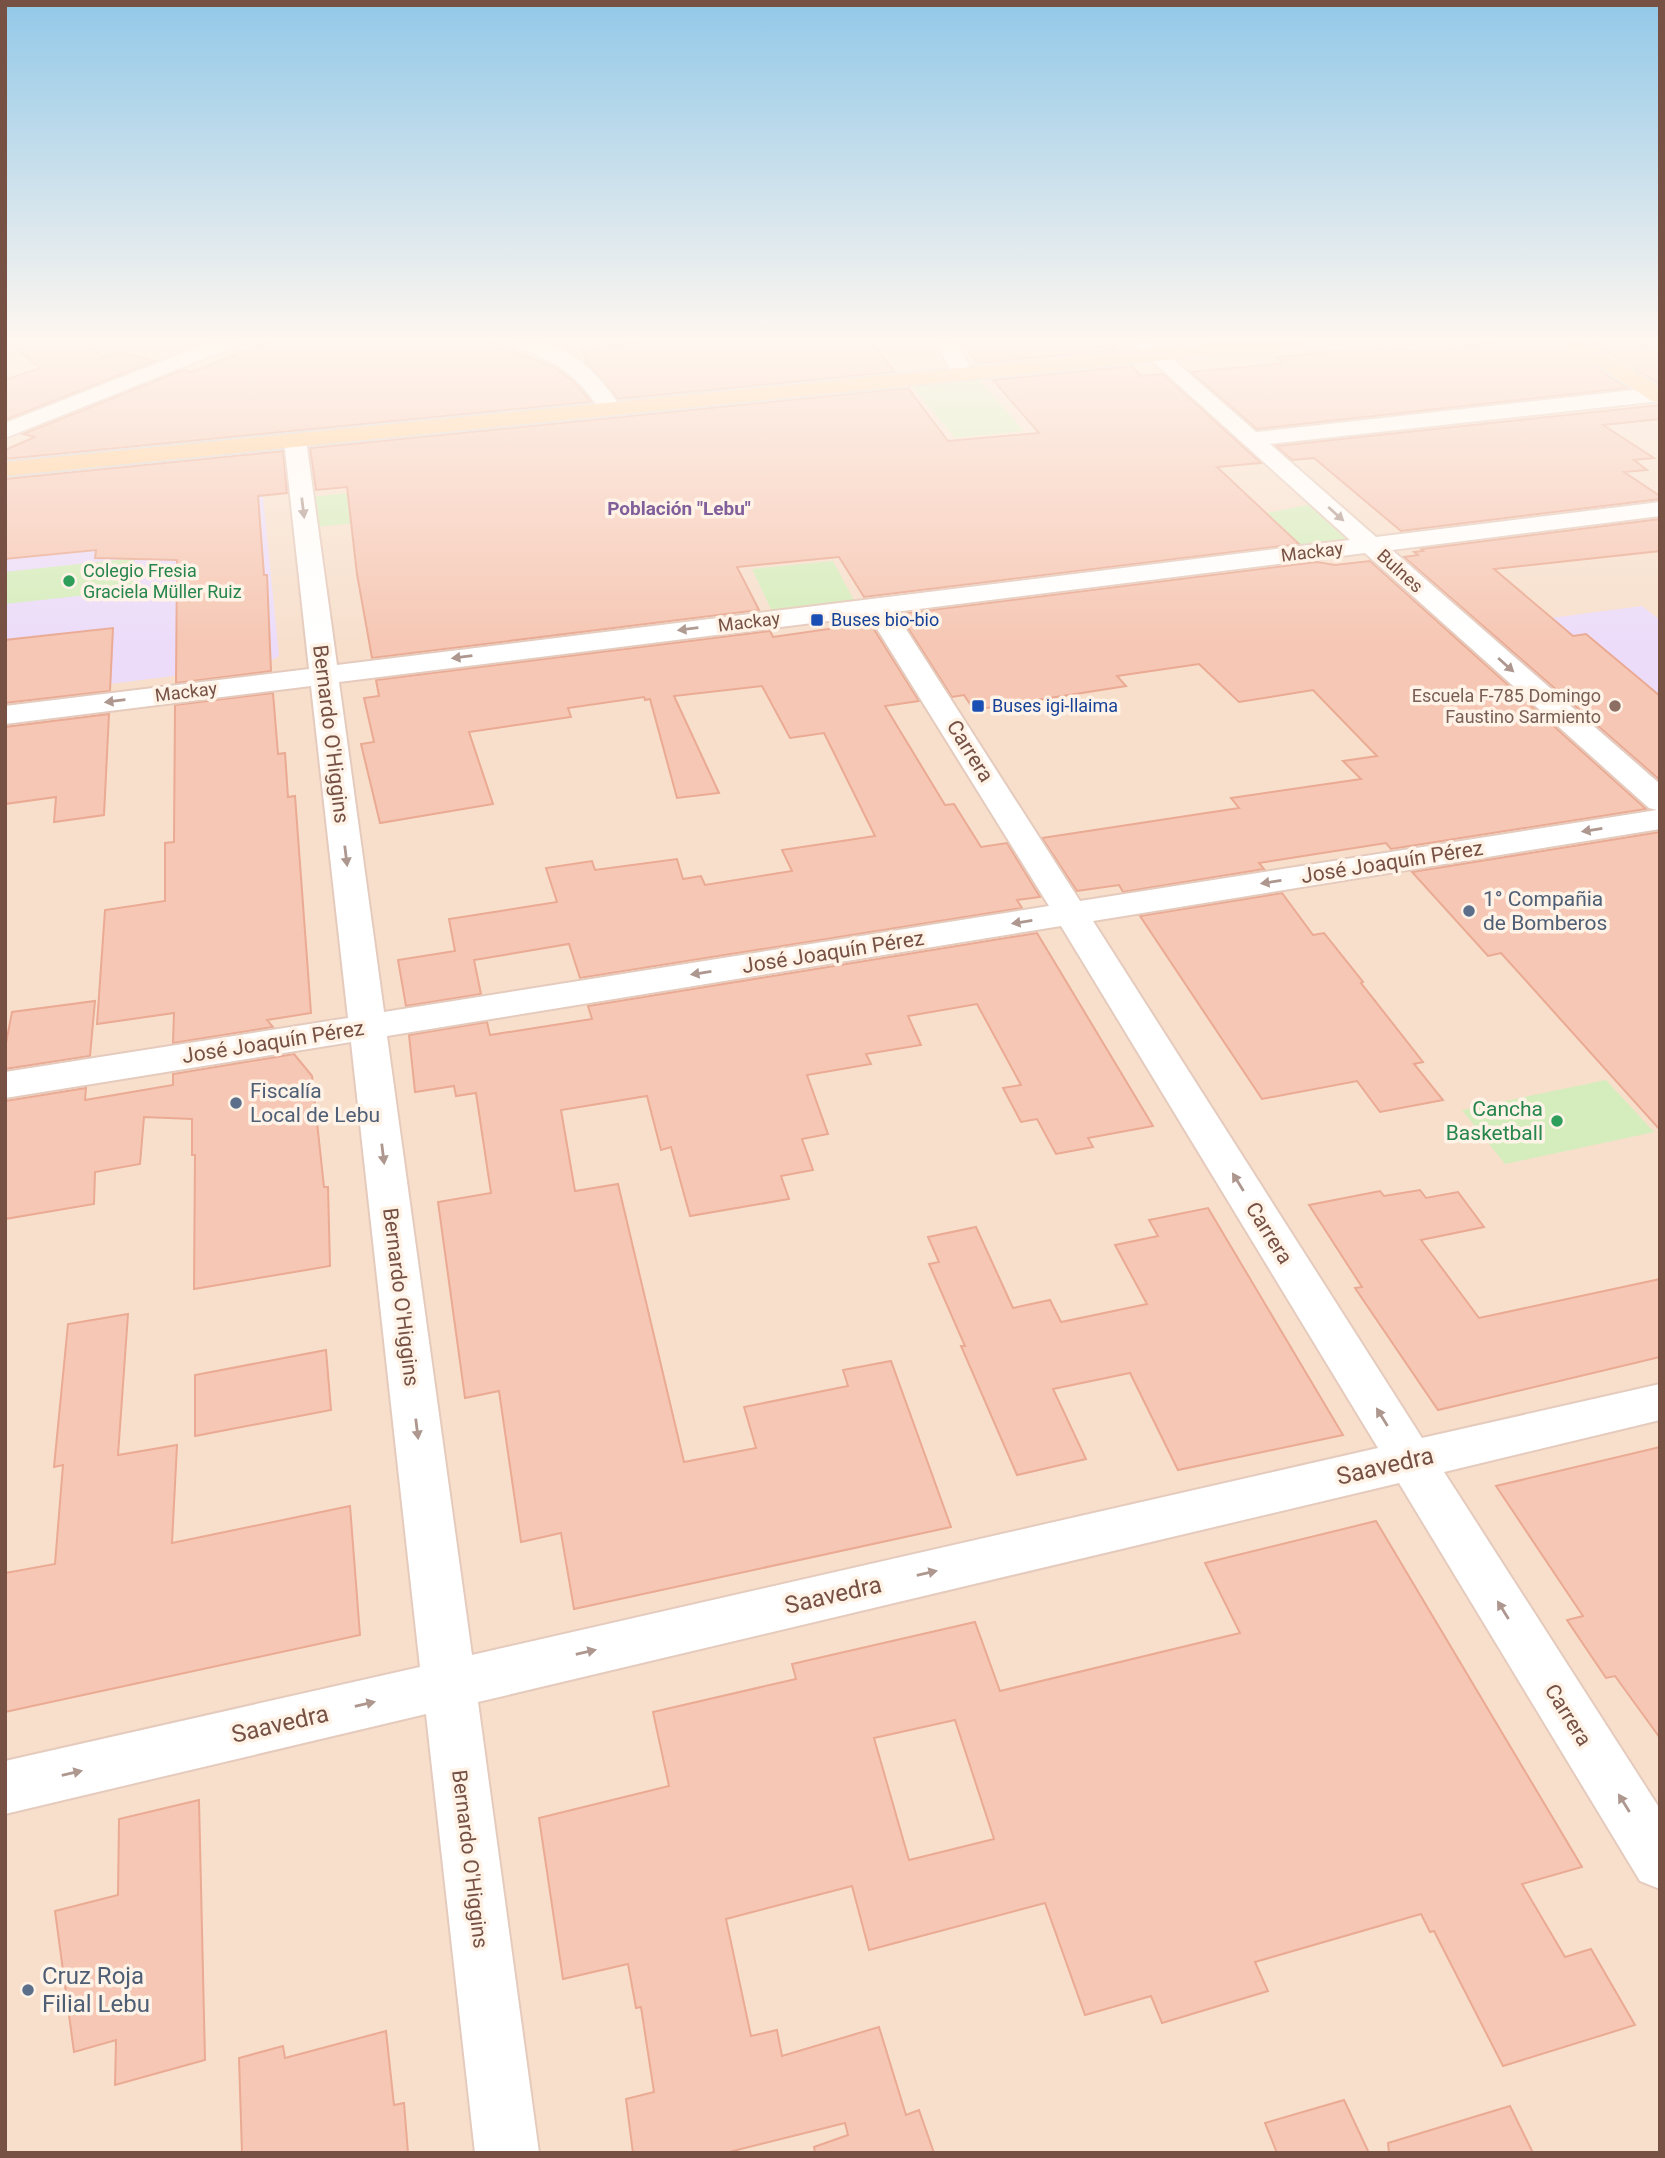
<svg xmlns="http://www.w3.org/2000/svg" width="1665" height="2158" font-family="Roboto,sans-serif">
	<style>
		.residential { fill: #f7dfcc }
		.education { fill: #ecdcfa }
		.green { fill: #d5edbc }
		.building { fill: #f6c7b4; stroke: #eaaa93; stroke-width: 2; fill-rule: evenodd }
		.lines { fill: none; stroke-linecap: round; stroke-linejoin: round }
		.street-casing { stroke: #e5cbbd; stroke-width: 4 }
		.primary-casing { stroke: #dbd2ce; stroke-width: 4 }
		.street { fill: #fff; fill-rule: evenodd }
		.primary { fill: #ffcc95; fill-rule: evenodd }
		.oneway { fill: #ad978f }
		.leisure-dot { fill: #2e9e5b; stroke: #fff3e7; stroke-width: 2.5 }
		.transit-dot { fill: #1a4fb4; stroke: #fff3e7; stroke-width: 2.5 }
		.education-dot { fill: #8d6e63; stroke: #fff3e7; stroke-width: 2.5 }
		.service-dot { fill: #5c6f8a; stroke: #fff3e7; stroke-width: 2.5 }
		.labels { text-anchor: middle; stroke-width: 7; stroke-linejoin: round; paint-order: stroke }
		.far-street-label { font-size: 18px; fill: #765144; stroke: #fff3e7 }
		.far-leisure-label { font-size: 18px; fill: #27864d; stroke: #fff3e7; text-anchor: start }
		.far-transit-label { font-size: 18px; fill: #164399; stroke: #fff3e7; text-anchor: start }
		.far-education-label { font-size: 18px; fill: #785e54; stroke: #fff3e7; text-anchor: end }
		.far-neighbourhood-label { font-size: 19px; font-weight: bold; fill: #805f9b; stroke: #fff3e7 }
		.street-label { font-size: 21px; fill: #765144; stroke: #fff3e7 }
		.service-label { font-size: 21px; fill: #4e5e75; stroke: #fff3e7; text-anchor: start }
		.leisure-label { font-size: 21px; fill: #27864d; stroke: #fff3e7; text-anchor: end }
		.near-street-label { font-size: 24px; fill: #765144; stroke: #fff3e7 }
		.near-service-label { font-size: 24px; fill: #4e5e75; stroke: #fff3e7; text-anchor: start }
	</style>
	<rect width="100%" height="100%" fill="#feeede"/>
	<rect class="residential" x="5" y="341" width="1655" height="1812"/>
	<g class="education">
		<polygon points="262,486 279,656 263,665 5,697 5,514"/>
		<polygon points="1642,606 1660,620 1660,785 1482,627"/>
	</g>
	<g class="green">
		<polygon points="973,373 1024,431 955,438 907,380"/>
		<polygon points="443,483 449,514 305,528 301,498"/>
		<polygon points="1323,502 1371,545 1229,563 1196,527"/>
		<polygon points="134,558 133,590 5,604 5,572"/>
		<polygon points="833,561 858,608 775,618 752,569"/>
		<polygon points="1606,1080 1654,1132 1505,1164 1462,1110"/>
	</g>
	<g class="building">
		<polygon points="7,341 82,341 104,357 120,351 155,361 5,420 5,380 40,368"/>
		<polygon points="270,341 487,341 552,366 572,380 591,402 5,459 5,450 35,437 23,434 183,370 192,372"/>
		<polygon points="659,341 871,341 895,372 618,399 588,364 581,348"/>
		<polygon points="959,341 1111,341 1118,350 978,363"/>
		<polygon points="1503,341 1558,341 1627,388 1257,429 1191,372 1284,363 1277,357 1400,345 1408,352"/>
		<polygon points="1589,341 1639,341 1660,353 1660,384"/>
		<polygon points="1132,366 1141,376 1163,374 1261,463 1217,467 1299,544 864,597 839,557 737,567 759,610 372,658 357,574 347,487 316,490 310,448 908,388 948,441 1039,433 993,380"/>
		<polygon points="1660,405 1660,419 1603,425 1654,458 1634,460 1647,470 1624,472 1660,496 1660,499 1401,531 1314,458 1292,460 1276,446"/>
		<polygon points="283,451 287,493 258,496 264,575 267,575 271,671 176,683 177,560 95,558 96,550 5,559 5,479"/>
		<polygon points="1660,519 1660,551 1494,569 1573,636 1586,634 1660,696 1660,780 1404,557 1418,555 1414,552 1423,551 1421,549"/>
		<polygon points="1370,561 1646,809 1391,849 1386,843 1259,863 1264,869 1123,892 1119,885 1077,891 1042,838 1239,808 1231,798 1361,779 1343,761 1377,756 1313,690 1239,702 1199,664 1117,676 1126,686 974,710 964,695 952,697 899,614 1317,562 1335,565"/>
		<polygon points="870,623 919,701 885,706 945,805 954,804 981,847 1007,843 1040,897 1017,900 1022,908 580,978 569,944 474,960 481,994 406,1006 398,960 455,951 449,919 557,902 546,868 592,861 595,870 677,859 683,879 701,876 705,885 792,871 782,850 875,836 824,733 790,738 762,686 674,696 719,793 677,798 650,699 645,700 644,697 568,708 571,717 469,732 493,804 380,823 361,744 374,742 364,698 379,696 376,680 770,631 773,637"/>
		<polygon points="113,628 110,691 5,703 5,640"/>
		<polygon points="273,693 278,754 285,753 288,797 295,796 311,1013 267,1020 273,1027 173,1043 174,1013 97,1024 105,910 165,901 165,843 174,842 175,705"/>
		<polygon points="109,714 104,815 54,822 56,797 5,804 5,727"/>
		<polygon points="1660,832 1660,1130 1501,953 1488,956 1412,872"/>
		<polygon points="1282,893 1313,935 1324,933 1363,982 1361,983 1423,1062 1414,1064 1443,1100 1380,1112 1357,1081 1262,1099 1140,916"/>
		<polygon points="1037,933 1153,1126 1088,1138 1093,1147 1056,1154 1037,1119 1021,1122 1003,1088 1021,1085 977,1004 908,1016 921,1045 866,1054 871,1064 807,1075 828,1134 802,1139 813,1170 781,1176 789,1199 690,1216 671,1147 661,1150 647,1096 561,1110 575,1191 618,1184 684,1462 756,1448 744,1407 848,1386 843,1370 891,1361 951,1527 574,1609 561,1533 521,1542 499,1391 465,1398 438,1202 491,1193 476,1093 456,1096 454,1086 415,1092 409,1035 487,1022 490,1035 592,1019 588,1006"/>
		<polygon points="95,1001 90,1056 5,1069 5,1048 12,1012"/>
		<polygon points="294,1054 312,1076 324,1187 328,1187 330,1266 194,1289 195,1155 192,1155 192,1119 144,1117 140,1164 95,1172 94,1204 5,1219 5,1101 86,1088 85,1100 173,1085 173,1074"/>
		<polygon points="1420,1190 1426,1198 1458,1192 1484,1227 1421,1240 1479,1318 1660,1279 1660,1357 1438,1410 1355,1288 1362,1287 1309,1205 1380,1191 1384,1196"/>
		<polygon points="1208,1208 1343,1435 1178,1470 1130,1373 1053,1389 1086,1459 1017,1475 961,1346 965,1346 929,1264 939,1262 928,1237 976,1227 1013,1308 1050,1300 1061,1322 1147,1304 1115,1245 1158,1236 1149,1220"/>
		<polygon points="128,1314 118,1455 177,1445 172,1543 350,1506 360,1635 5,1712 5,1573 55,1564 63,1465 54,1467 68,1324"/>
		<polygon points="326,1350 331,1410 195,1436 195,1375"/>
		<polygon points="1660,1447 1660,1738 1615,1676 1606,1678 1567,1620 1583,1616 1496,1486"/>
		<path d="M1376,1521L1582,1867L1522,1884L1565,1957L1591,1949L1635,2025L1503,2066L1434,1931L1430,1932L1421,1914L1255,1962L1268,1991L1162,2023L1151,1996L1085,2015L1045,1903L869,1950L852,1886L726,1919L751,2036L777,2030L782,2056L879,2027L906,2115L919,2110L934,2153H815L814,2147L848,2135L845,2123L725,2153H633L626,2099L654,2092L641,2007L636,2008L628,1964L563,1979L539,1818L669,1786L653,1712L796,1679L792,1664L975,1622L1000,1691L1240,1633L1205,1563ZM955,1720L994,1839L909,1860L874,1738Z"/>
		<polygon points="199,1800 205,2060 115,2085 116,2040 74,2052 55,1911 118,1895 119,1819"/>
		<polygon points="386,2031 394,2105 404,2103 408,2153 242,2153 239,2058 283,2046 285,2058"/>
		<polygon points="1344,2100 1369,2153 1277,2153 1265,2123"/>
		<polygon points="1510,2106 1533,2153 1389,2153 1388,2143"/>
	</g>
	<g class="lines">
		<g class="street-casing">
			<g id="street">
				<polygon points="213,341 241,341 238,345 5,438 5,423"/>
				<path d="M509,341C518,341 528,340 537,341C574,347 603,379 622,409L619,414H603C575,372 558,363 512,345Z"/>
				<polygon points="935,341 955,341 974,374 971,379 955,379"/>
				<path d="M1130,341H1152L1256,432L1660,387V401L1270,444L1376,537L1660,502V516L1392,550L1660,784V829L1093,921L1422,1438L1660,1384V1420L1444,1472L1660,1809V1889L1640,1881L1399,1483L478,1702L539,2153H475L426,1714L5,1814V1761L420,1667L351,1042L5,1098V1072L348,1018L311,686L5,724V706L309,669L284,440L287,435H303L306,440L337,665L1350,540ZM1365,553L1649,808L1657,810L1080,901L895,612ZM869,616L1049,906L384,1012L339,682ZM1061,926L1378,1448L472,1655L387,1036Z"/>
			</g>
		</g>
		<g class="primary-casing">
			<g id="primary">
				<polygon points="1233,341 1305,341 1302,345 1295,347 5,476 5,462"/>
				<polygon points="1560,341 1584,341 1660,387 1660,402 1652,401"/>
			</g>
		</g>
		<use href="#street" class="street"/>
		<use href="#primary" class="primary"/>
	</g>
	<defs><path id="oneway-solid" d="M-6-.8H1V-3.2L6.5 0L1 3.2V.8H-6Z" transform="scale(1.75)"/></defs>
	<g class="oneway">
		<use href="#oneway-solid" transform="translate(303 508) rotate(83)"/>
		<use href="#oneway-solid" transform="translate(1336 514) rotate(42)"/>
		<use href="#oneway-solid" transform="translate(688 629) rotate(173)"/>
		<use href="#oneway-solid" transform="translate(462 657) rotate(173)"/>
		<use href="#oneway-solid" transform="translate(1506 665) rotate(42)"/>
		<use href="#oneway-solid" transform="translate(115 701) rotate(173)"/>
		<use href="#oneway-solid" transform="translate(1592 830) rotate(171)"/>
		<use href="#oneway-solid" transform="translate(346 856) rotate(83)"/>
		<use href="#oneway-solid" transform="translate(1271 882) rotate(171)"/>
		<use href="#oneway-solid" transform="translate(1022 922) rotate(171)"/>
		<use href="#oneway-solid" transform="translate(701 973) rotate(171)"/>
		<use href="#oneway-solid" transform="translate(383 1154) rotate(83)"/>
		<use href="#oneway-solid" transform="translate(1238 1182) rotate(-122)"/>
		<use href="#oneway-solid" transform="translate(1382 1417) rotate(-122)"/>
		<use href="#oneway-solid" transform="translate(417 1429) rotate(83)"/>
		<use href="#oneway-solid" transform="translate(927 1573) rotate(-13)"/>
		<use href="#oneway-solid" transform="translate(1503 1610) rotate(-122)"/>
		<use href="#oneway-solid" transform="translate(586 1652) rotate(-13)"/>
		<use href="#oneway-solid" transform="translate(365 1704) rotate(-13)"/>
		<use href="#oneway-solid" transform="translate(72 1773) rotate(-13)"/>
		<use href="#oneway-solid" transform="translate(1624 1803) rotate(-122)"/>
	</g>
	<linearGradient id="sky" x2="0" y2="1"><stop stop-color="#92c8e8"/><stop offset="0.53" stop-color="#fff7f0"/><stop offset="1" stop-color="#fff7f0" stop-opacity="0"/></linearGradient>
	<rect width="1665" height="643" fill="url(#sky)"/>
	<g class="leisure-dot">
		<circle cx="69" cy="581" r="7"/>
		<circle cx="1557" cy="1121" r="7"/>
	</g>
	<g class="transit-dot">
		<rect x="810" y="613" width="14" height="14" rx="3.5"/>
		<rect x="971" y="699" width="14" height="14" rx="3.5"/>
	</g>
	<circle class="education-dot" cx="1615" cy="706" r="7"/>
	<g class="service-dot">
		<circle cx="1469" cy="911" r="7"/>
		<circle cx="236" cy="1103" r="7"/>
		<circle cx="28" cy="1990" r="7"/>
	</g>
	<g class="labels">
		<g class="far-street-label">
			<text transform="translate(1312 552) rotate(-7)" y="6">Mackay</text>
			<text transform="translate(1400 571) rotate(42)" y="6">Bulnes</text>
			<text transform="translate(749 622) rotate(-7)" y="6">Mackay</text>
			<text transform="translate(186 692) rotate(-7)" y="6">Mackay</text>
		</g>
		<g class="far-leisure-label">
			<text x="83" y="577">Colegio Fresia<tspan x="83" dy="21">Graciela Müller Ruiz</tspan></text>
		</g>
		<g class="far-transit-label">
			<text x="831" y="626">Buses bio-bio</text>
			<text x="992" y="712">Buses igi-llaima</text>
		</g>
		<g class="far-education-label">
			<text x="1601" y="702">Escuela F-785 Domingo<tspan x="1601" dy="21">Faustino Sarmiento</tspan></text>
		</g>
		<g class="far-neighbourhood-label">
			<text x="679" y="515">Población "Lebu"</text>
		</g>
		<g class="street-label">
			<text transform="translate(331 734) rotate(83)" y="7">Bernardo O'Higgins</text>
			<text transform="translate(970 751) rotate(58)" y="7">Carrera</text>
			<text transform="translate(1392 862) rotate(-9)" y="7">José Joaquín Pérez</text>
			<text transform="translate(833 952) rotate(-9)" y="7">José Joaquín Pérez</text>
			<text transform="translate(273 1042) rotate(-9)" y="7">José Joaquín Pérez</text>
			<text transform="translate(1269 1233) rotate(58)" y="7">Carrera</text>
			<text transform="translate(401 1297) rotate(83)" y="7">Bernardo O'Higgins</text>
			<text transform="translate(1568 1715) rotate(58)" y="7">Carrera</text>
			<text transform="translate(470 1859) rotate(83)" y="7">Bernardo O'Higgins</text>
		</g>
		<g class="service-label">
			<text x="1483" y="906">1° Compañia<tspan x="1483" dy="24">de Bomberos</tspan></text>
			<text x="250" y="1098">Fiscalía<tspan x="250" dy="24">Local de Lebu</tspan></text>
		</g>
		<g class="leisure-label">
			<text x="1543" y="1116">Cancha<tspan x="1543" dy="24">Basketball</tspan></text>
		</g>
		<g class="near-street-label">
			<text transform="translate(1385 1466) rotate(-13)" y="8">Saavedra</text>
			<text transform="translate(833 1595) rotate(-13)" y="8">Saavedra</text>
			<text transform="translate(280 1724) rotate(-13)" y="8">Saavedra</text>
		</g>
		<g class="near-service-label">
			<text x="42" y="1984">Cruz Roja<tspan x="42" dy="28">Filial Lebu</tspan></text>
		</g>
	</g>
	<rect width="1665" height="2158" fill="none" stroke="#765144" stroke-width="14"/>
</svg>
